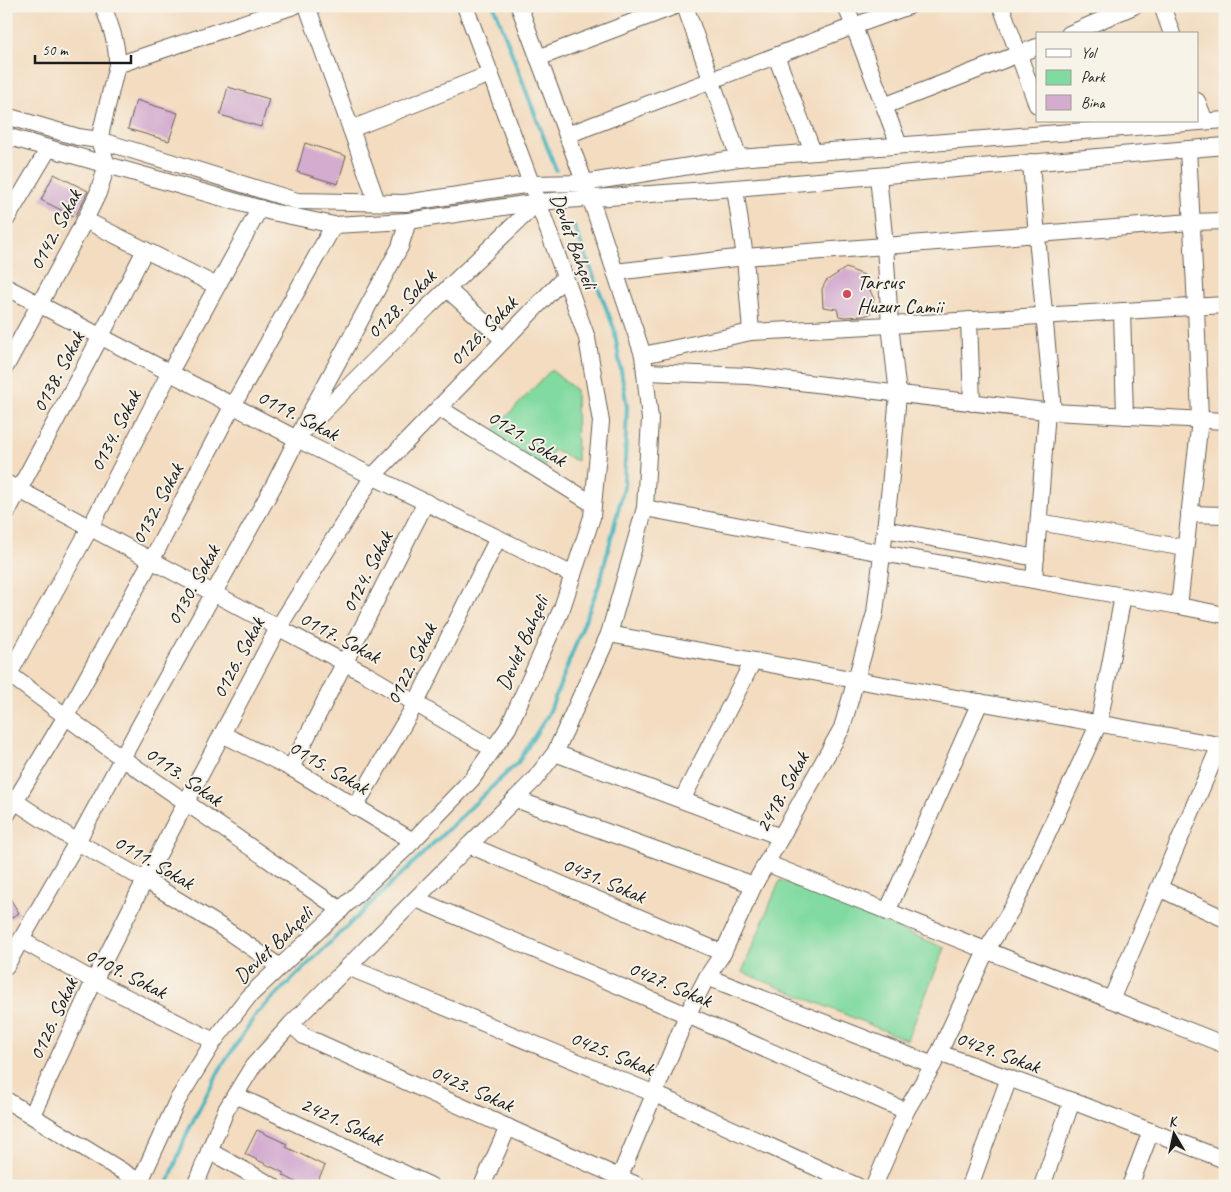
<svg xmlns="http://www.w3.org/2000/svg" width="1231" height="1192" font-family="Caveat,sans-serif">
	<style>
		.green { fill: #81daa0; stroke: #4e7b5e }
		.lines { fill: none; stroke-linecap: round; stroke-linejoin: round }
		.stream { stroke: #44b4be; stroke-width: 4 }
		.building { fill: #d3acd0 }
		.minor-casing { stroke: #675f55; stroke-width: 18 }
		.minor { stroke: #fff; stroke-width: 16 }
		.poi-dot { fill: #d1495b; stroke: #f7f3e8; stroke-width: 2 }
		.labels { text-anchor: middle; stroke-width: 4; stroke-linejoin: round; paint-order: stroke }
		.street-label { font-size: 21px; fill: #1c1c1c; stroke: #f7f3e8 }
		.poi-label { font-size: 21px; fill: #1c1c1c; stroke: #f7f3e8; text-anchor: start }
	</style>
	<rect width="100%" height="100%" fill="#f7f3e8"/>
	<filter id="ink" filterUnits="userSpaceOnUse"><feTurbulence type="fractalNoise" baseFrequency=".02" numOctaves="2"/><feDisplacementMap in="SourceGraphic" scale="10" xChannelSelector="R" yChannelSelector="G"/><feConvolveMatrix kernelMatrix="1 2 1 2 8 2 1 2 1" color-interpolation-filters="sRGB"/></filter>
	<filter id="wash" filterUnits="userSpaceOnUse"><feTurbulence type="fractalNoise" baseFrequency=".0096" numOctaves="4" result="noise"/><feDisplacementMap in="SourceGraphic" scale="20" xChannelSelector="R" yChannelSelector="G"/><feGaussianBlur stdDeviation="1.12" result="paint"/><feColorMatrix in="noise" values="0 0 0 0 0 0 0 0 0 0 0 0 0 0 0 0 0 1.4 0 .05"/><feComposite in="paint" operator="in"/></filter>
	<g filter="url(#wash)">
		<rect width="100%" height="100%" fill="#f3dcc0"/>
		<g class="green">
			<polygon points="551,370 576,390 577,461 553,450 545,467 490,434"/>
			<polygon points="780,880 945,948 907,1040 742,972"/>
		</g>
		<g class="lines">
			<g class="stream">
				<polyline points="494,6 556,170"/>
				<polyline points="167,1186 187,1133 220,1069 257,1013 519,761 549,713 600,582 624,487 627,407 614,328 574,226"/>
			</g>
		</g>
		<g id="blocks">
			<g class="building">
				<polygon points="228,87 269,99 261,127 220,115"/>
				<polygon points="136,100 178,113 169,141 128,129"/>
				<polygon points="305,143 346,156 338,184 297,172"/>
				<polygon points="54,174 88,191 75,217 41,200"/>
				<polygon points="846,268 864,275 864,286 869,288 874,299 870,314 864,316 844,317 839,316 837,309 823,307 822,289 826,281"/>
				<polygon points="6,892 19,913 6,921"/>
				<polygon points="257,1130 287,1144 286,1147 325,1166 315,1186 303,1186 283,1175 284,1173 245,1154"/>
			</g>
		</g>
	</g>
	<g filter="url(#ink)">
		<use href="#blocks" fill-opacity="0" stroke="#675f55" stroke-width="1"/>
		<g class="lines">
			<g class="minor-casing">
				<g id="minor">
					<polyline points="307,6 377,202"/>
					<polyline points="685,6 739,158"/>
					<polyline points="846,6 899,145"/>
					<polyline points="1001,6 1037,105"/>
					<polyline points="1162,6 1172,34"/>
					<polyline points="1069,34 1134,6"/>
					<polyline points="776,56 813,152"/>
					<polyline points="538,58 675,6"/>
					<polyline points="117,65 294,6"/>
					<polyline points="1197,101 1205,121"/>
					<polyline points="884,106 1037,47"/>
					<polyline points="6,116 78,137 99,140 297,201 405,203 531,184 584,183 739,158 1225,120"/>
					<polyline points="351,129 490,74"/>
					<polyline points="567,135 854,26 909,6"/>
					<polyline points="6,136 272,212 334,225 408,221 538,202 735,188 1225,146"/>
					<path d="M1031,162C1037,246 1046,329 1053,412"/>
					<polyline points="735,188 745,257 751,332"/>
					<polyline points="6,220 49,148"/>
					<polyline points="85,220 217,286"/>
					<polyline points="615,272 745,257 1191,222 1225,221"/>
					<polyline points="6,287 297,439 573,575"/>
					<polyline points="447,289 504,340"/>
					<polyline points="1122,311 1125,416"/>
					<polyline points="969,320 972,403"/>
					<polyline points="643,355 751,332 890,325 1225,305"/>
					<path d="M6,366L85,220L98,193L107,165L99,140L117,65C118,44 110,25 103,6"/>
					<polyline points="645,372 749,376 1053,412 1225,421"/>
					<polyline points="439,408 593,504"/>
					<polyline points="307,428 428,307 538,202"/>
					<polyline points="6,483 364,673 493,749"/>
					<polyline points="645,508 882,553 1179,606 1200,420 1196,307 1188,149"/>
					<polyline points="6,514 101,336 145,250"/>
					<polyline points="1189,514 1225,515"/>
					<polyline points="1039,522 1185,548"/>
					<polyline points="885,529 1036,558"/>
					<polyline points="1034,580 1047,411"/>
					<polyline points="1179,606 1225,615"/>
					<polyline points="609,634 856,680 1225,746"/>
					<polyline points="6,672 122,758 341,910"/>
					<polyline points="9,674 90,528 170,372 260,208"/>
					<polyline points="222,734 291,768 413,841"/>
					<polyline points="555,753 781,837"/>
					<polyline points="291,768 426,502"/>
					<polyline points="7,796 77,842 145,880 220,926 280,967"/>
					<polyline points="515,799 754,885"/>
					<polyline points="682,800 753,661"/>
					<polyline points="355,807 416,703 498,538"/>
					<polyline points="6,816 66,716 151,561 233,405 334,225"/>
					<polyline points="469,845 723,953"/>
					<polyline points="766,863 1225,1045"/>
					<polyline points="1159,888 1225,919"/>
					<polyline points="416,899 687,1015 906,1111"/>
					<polyline points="887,912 980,702"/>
					<polyline points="21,940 94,981 214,1041"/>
					<polyline points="6,966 77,842 139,727 274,485 309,415 400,247 408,221"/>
					<polyline points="348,967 655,1094 857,1186"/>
					<polyline points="707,977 933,1065 939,1053 1072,1101 1225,1160"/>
					<polyline points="1111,1000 1220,745"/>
					<polyline points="291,1024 304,1036 639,1186"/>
					<polyline points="939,1053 986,951 1016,902 1099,723 1123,596"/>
					<polyline points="235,1095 431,1186"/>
					<polyline points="6,1100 140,1182"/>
					<polyline points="32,1115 94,981 145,880 278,628 373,476 565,277"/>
					<polyline points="209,1151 273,1186"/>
					<polyline points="138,1186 177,1101 214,1041 248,997 405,849 472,779 508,728 562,608 592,517 601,422 587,338 538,202 465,6"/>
					<polyline points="195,1186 226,1110 253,1066 291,1024 534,780 555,753 609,634 645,508 650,419 643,355 590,197 519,6"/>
					<polyline points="482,1186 508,1127"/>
					<polyline points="616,1186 687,1015 707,977 723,953 754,885 842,728 875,613 890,487 898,394 890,325 885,246 878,176"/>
					<polyline points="874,1186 906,1111 933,1065"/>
					<polyline points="970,1186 1009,1078"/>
					<polyline points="1042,1186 1072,1101"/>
					<polyline points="1130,1186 1151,1131"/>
				</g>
			</g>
			<use href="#minor" class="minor"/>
		</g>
	</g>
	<circle class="poi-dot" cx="847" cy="294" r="5"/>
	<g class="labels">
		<g class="street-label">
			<text transform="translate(55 230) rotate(-62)" y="7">0142. Sokak</text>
			<text transform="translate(574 241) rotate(70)" y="7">Devlet Bahçeli</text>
			<text transform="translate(401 304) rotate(-45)" y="7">0128. Sokak</text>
			<text transform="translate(483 331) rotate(-46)" y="7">0126. Sokak</text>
			<text transform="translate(58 372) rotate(-62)" y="7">0138. Sokak</text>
			<text transform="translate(298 415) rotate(27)" y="7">0119. Sokak</text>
			<text transform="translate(115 431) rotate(-63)" y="7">0134. Sokak</text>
			<text transform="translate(527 438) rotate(32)" y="7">0121. Sokak</text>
			<text transform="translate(157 504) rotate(-62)" y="7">0132. Sokak</text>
			<text transform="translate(367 572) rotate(-63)" y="7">0124. Sokak</text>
			<text transform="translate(193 585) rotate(-61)" y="7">0130. Sokak</text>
			<text transform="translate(340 637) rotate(28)" y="7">0117. Sokak</text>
			<text transform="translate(522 643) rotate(-66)" y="7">Devlet Bahçeli</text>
			<text transform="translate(238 658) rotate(-62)" y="7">0126. Sokak</text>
			<text transform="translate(411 664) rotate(-63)" y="7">0122. Sokak</text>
			<text transform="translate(329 767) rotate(30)" y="7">0115. Sokak</text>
			<text transform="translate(184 776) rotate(35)" y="7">0113. Sokak</text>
			<text transform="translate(782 792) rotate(-61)" y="7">2418. Sokak</text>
			<text transform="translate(154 862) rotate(30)" y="7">0111. Sokak</text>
			<text transform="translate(604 880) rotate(23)" y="7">0431. Sokak</text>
			<text transform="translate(273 945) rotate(-44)" y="7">Devlet Bahçeli</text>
			<text transform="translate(126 973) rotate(27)" y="7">0109. Sokak</text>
			<text transform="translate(670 984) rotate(23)" y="7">0427. Sokak</text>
			<text transform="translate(53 1019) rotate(-65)" y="7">0126. Sokak</text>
			<text transform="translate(998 1052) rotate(20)" y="7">0429. Sokak</text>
			<text transform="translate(612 1053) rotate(22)" y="7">0425. Sokak</text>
			<text transform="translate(472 1088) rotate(24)" y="7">0423. Sokak</text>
			<text transform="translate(342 1121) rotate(25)" y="7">2421. Sokak</text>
		</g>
		<g class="poi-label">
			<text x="857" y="289">Tarsus<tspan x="857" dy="24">Huzur Camii</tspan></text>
		</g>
	</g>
	<rect width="1231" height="1192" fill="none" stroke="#f7f3e8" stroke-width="25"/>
	<rect x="1036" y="32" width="162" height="90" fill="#f7f3e8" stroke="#9f9d96"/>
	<rect x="1046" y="49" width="25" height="8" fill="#ffffff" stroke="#9f9d96"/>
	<text x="1081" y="58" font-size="15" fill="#1c1c1c">Yol</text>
	<rect x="1046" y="70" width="25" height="15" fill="#81daa0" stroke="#9f9d96"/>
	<text x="1081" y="82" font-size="15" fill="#1c1c1c">Park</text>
	<rect x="1046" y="95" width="25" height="15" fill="#d3acd0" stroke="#9f9d96"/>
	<text x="1081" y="108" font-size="15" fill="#1c1c1c">Bina</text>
	<g transform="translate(1174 1134) rotate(351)" stroke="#f7f3e8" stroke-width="4" paint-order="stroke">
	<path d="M0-4L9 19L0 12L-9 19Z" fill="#1c1c1c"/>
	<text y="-8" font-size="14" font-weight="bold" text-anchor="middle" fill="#1c1c1c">K</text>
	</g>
	<path d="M35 55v8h96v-8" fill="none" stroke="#1c1c1c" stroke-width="2.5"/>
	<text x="42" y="55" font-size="15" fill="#1c1c1c" stroke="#f7f3e8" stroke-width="4" paint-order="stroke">50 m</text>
</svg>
